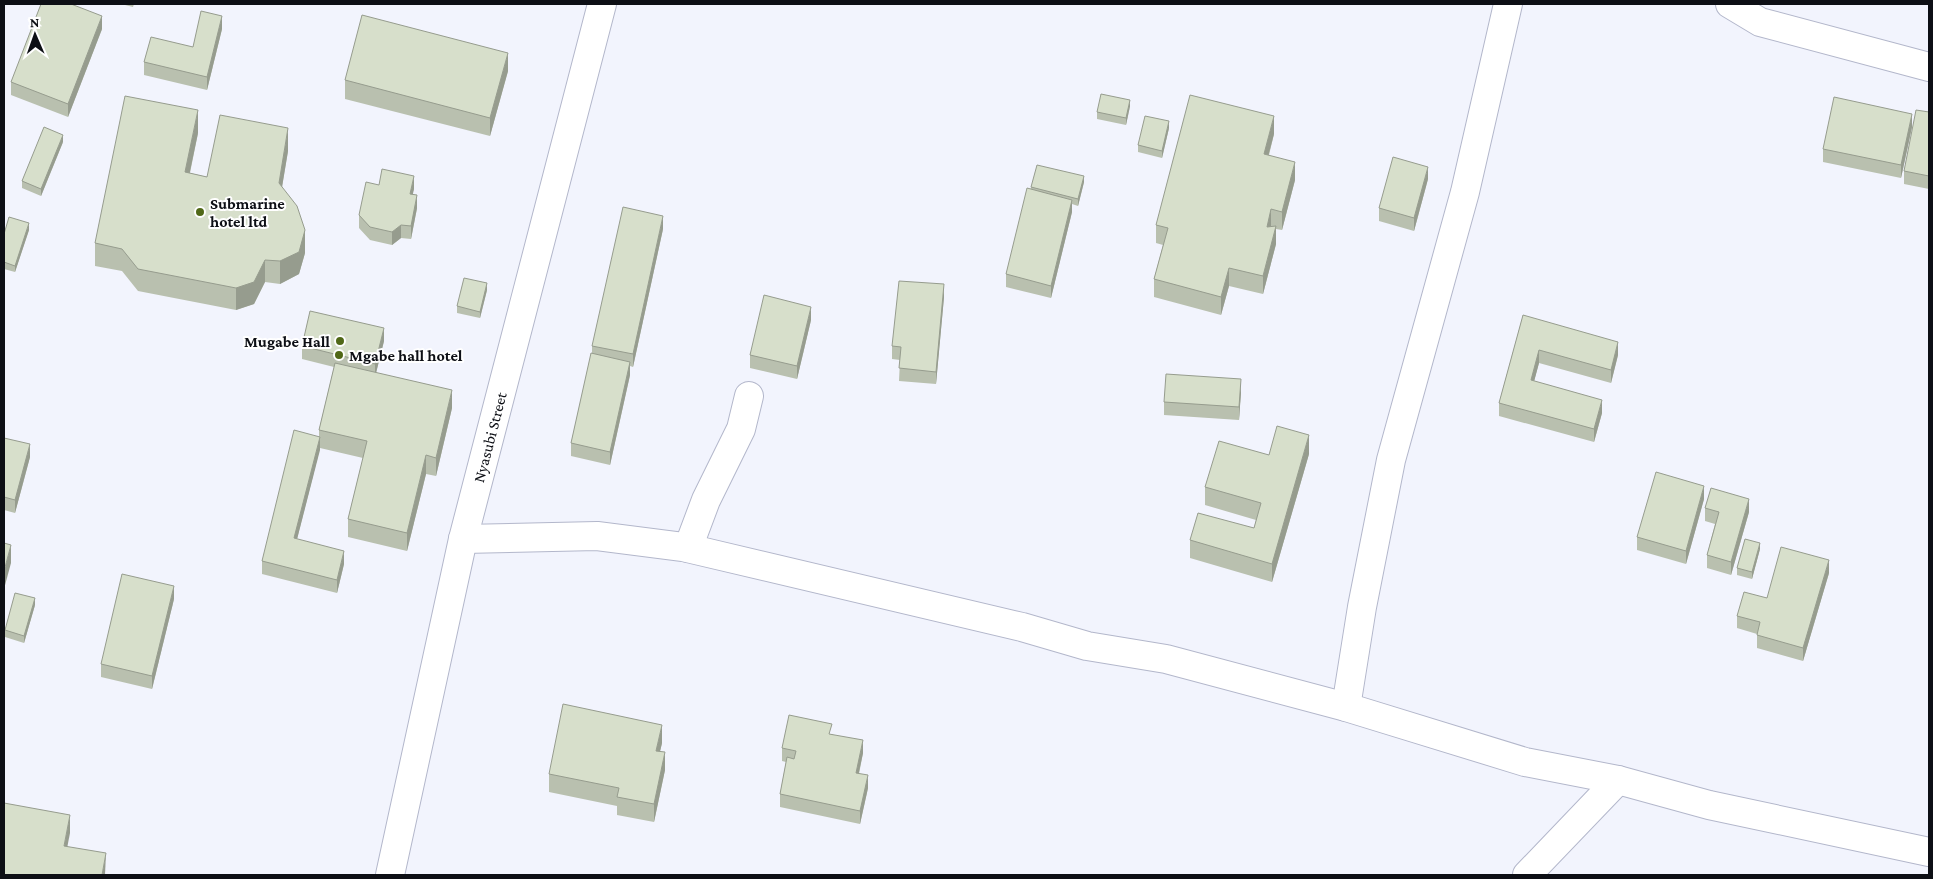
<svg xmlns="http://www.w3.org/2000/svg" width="1933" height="879" font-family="'Crimson Pro',serif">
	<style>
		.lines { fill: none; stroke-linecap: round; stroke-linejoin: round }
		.minor-casing { stroke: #b3b7cb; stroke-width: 30 }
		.minor { stroke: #fff; stroke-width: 28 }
		.wall { fill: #b9c0af }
		.shaded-wall { fill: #969c8e }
		.building { fill: #d7dfcb; stroke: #969c8e }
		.poi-dot { fill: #506817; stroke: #fff; stroke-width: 2 }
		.labels { text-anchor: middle; stroke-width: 4; stroke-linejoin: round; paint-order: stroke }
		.poi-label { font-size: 16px; font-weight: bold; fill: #0d0f15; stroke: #fff; text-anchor: start }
		.street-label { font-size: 16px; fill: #0d0f15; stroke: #fff }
	</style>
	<rect width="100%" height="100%" fill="#f2f4fd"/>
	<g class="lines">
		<g class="minor-casing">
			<g id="minor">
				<polyline points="1730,4 1760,22 1929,67"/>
				<polyline points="463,539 597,536 683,547 1022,627 1087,646 1166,659 1346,707 1525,762 1618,780 1709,805 1929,852"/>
				<polyline points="688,548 706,500 741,429 749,396"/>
				<polyline points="1346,707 1362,607 1391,460 1465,192 1508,4"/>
				<path id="s1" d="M390,875L463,539L602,4"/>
				<polyline points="1527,875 1618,780"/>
			</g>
		</g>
		<use href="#minor" class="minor"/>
	</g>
	<g class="wall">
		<polygon points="121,4 134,4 133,7"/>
		<polygon points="102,29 68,117 11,95 11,82"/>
		<polygon points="222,29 207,90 144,75 144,62 193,47"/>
		<polygon points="508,71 490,136 345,99 345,80"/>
		<polygon points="1130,106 1126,125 1097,119 1097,112"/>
		<polygon points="1929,112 1929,189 1904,184 1904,171"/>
		<polygon points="1912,127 1901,178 1823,162 1823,149"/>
		<polygon points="1169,128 1162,158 1138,152 1138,145"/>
		<polygon points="198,133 190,173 207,177 288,151 282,187 305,253 299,274 280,284 265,282 254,304 236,310 138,291 122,271 95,266 95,243"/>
		<polygon points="1274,134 1269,155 1295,180 1282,230 1276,229 1276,244 1263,294 1229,286 1221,315 1154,297 1154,279 1163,245 1156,243 1156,225"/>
		<polygon points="63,142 41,196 22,188 22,181"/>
		<polygon points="1428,179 1414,231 1379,221 1379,208"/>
		<polygon points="1084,182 1078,206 1072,204 1072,212 1051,298 1006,287 1006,274 1031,187"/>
		<polygon points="379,185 414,189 412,194 417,208 411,239 401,238 392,245 370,240 359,228 359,215"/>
		<polygon points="663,229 633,367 630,366 630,375 610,465 571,456 571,443 592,353 592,346"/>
		<polygon points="29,230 15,272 4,269 4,234"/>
		<polygon points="487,290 480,318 457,313 457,306"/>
		<polygon points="944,297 936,384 899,381 900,360 892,359 892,346"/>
		<polygon points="1523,315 1618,355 1611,383 1539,363 1534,381 1602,413 1594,442 1499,416 1499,403"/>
		<polygon points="811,320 797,379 750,368 750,355"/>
		<polygon points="384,341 376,373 452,408 436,476 426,474 407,551 348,537 348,519 363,458 320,448 297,539 344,564 337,593 262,574 262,561 319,436 319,430 334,367 302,359 302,346"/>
		<polygon points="1241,392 1239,420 1164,415 1164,402"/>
		<polygon points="4,438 30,457 15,513 4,510"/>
		<polygon points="1309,454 1272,582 1190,558 1190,540 1254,528 1256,520 1205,505 1205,487"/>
		<polygon points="1704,499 1686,564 1637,550 1637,537"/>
		<polygon points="1705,508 1749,512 1731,575 1707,568 1707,555 1715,524 1705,521"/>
		<polygon points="1760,549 1752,579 1737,575 1737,568"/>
		<polygon points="1829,573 1803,661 1757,648 1757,634 1737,628 1737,616 1767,598"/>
		<polygon points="174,599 152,689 101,677 101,664"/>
		<polygon points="35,605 24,643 5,637 5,630"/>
		<polygon points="832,734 863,753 859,774 868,788 860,824 780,807 780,794 786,762 782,761 782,748"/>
		<polygon points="662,743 660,751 665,770 654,822 617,815 617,806 549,792 549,774"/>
	</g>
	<g class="shaded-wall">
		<polygon points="102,16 102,29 68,117 68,104"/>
		<polygon points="222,16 222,29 207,90 207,77"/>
		<polygon points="508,53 508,71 490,136 490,118"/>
		<polygon points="1130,100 1130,106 1126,125 1126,118"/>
		<polygon points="198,110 198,133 185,195 185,172"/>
		<polygon points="1912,114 1912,127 1901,178 1901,165"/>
		<polygon points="1274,116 1274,134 1264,172 1264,154"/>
		<polygon points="1169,121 1169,128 1162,158 1162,151"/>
		<polygon points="288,128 288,151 279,205 279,183"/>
		<polygon points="63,135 63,142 41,196 41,189"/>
		<polygon points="1295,162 1295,180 1282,230 1282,212"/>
		<polygon points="1428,167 1428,179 1414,231 1414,218"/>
		<polygon points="414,176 414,189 410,207 410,194"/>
		<polygon points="1084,176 1084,182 1078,206 1078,199"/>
		<polygon points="417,195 417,208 411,239 411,226"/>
		<polygon points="1072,200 1072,212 1051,298 1051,286"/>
		<polygon points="1271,209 1271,227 1267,227"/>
		<polygon points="663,216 663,229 633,367 633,354"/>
		<polygon points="29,223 29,230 15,272 15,266"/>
		<polygon points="401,225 401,238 392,245 392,232"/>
		<polygon points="1276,226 1276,244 1263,294 1263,276"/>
		<polygon points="305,230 305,253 299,274 280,284 280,261"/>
		<polygon points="265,260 265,282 254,304 236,310 236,288"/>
		<polygon points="1229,268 1229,286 1221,315 1221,297"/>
		<polygon points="487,283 487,290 480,318 480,312"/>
		<polygon points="944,284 944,297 936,384 936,372"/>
		<polygon points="811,307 811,320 797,379 797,366"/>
		<polygon points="384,328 384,341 375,377 375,364"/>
		<polygon points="1618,342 1618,355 1611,383 1611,370"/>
		<polygon points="1539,350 1539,363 1531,393 1531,380"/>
		<polygon points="630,362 630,375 610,465 610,452"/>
		<polygon points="1241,379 1241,392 1239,420 1239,407"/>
		<polygon points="452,390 452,408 436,476 436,458"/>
		<polygon points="1602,400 1602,413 1594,442 1594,429"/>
		<polygon points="1309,435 1309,454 1272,582 1272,564"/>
		<polygon points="320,437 320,450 294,551 294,538"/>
		<polygon points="30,444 30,457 15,513 15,500"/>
		<polygon points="426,455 426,474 407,551 407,533"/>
		<polygon points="1704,486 1704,499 1686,564 1686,551"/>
		<polygon points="1749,499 1749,512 1731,575 1731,562"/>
		<polygon points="1760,543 1760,549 1752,579 1752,572"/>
		<polygon points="11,545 11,563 4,589 4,571"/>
		<polygon points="344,551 344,564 337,593 337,580"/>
		<polygon points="1829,560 1829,573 1803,661 1803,648"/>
		<polygon points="174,586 174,599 152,689 152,676"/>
		<polygon points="35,598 35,605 24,643 24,636"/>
		<polygon points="662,725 662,743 656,769 656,751"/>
		<polygon points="863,740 863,753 856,786 856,773"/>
		<polygon points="665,752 665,770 654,822 654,804"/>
		<polygon points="868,775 868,788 860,824 860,811"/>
		<polygon points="70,815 70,833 64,864 64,846"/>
		<polygon points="106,853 105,875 102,875"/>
	</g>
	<g class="building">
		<polygon points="41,4 71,4 102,16 68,104 11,82"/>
		<polygon points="201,11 222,16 207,77 144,62 151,37 193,47"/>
		<polygon points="362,15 508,53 490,118 345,80"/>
		<polygon points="1101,94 1130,100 1126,118 1097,112"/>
		<polygon points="1190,95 1274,116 1264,154 1295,162 1282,212 1271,209 1267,227 1276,226 1263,276 1229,268 1221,297 1154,279 1168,228 1156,225"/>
		<polygon points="125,96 198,110 185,172 207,177 220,115 288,128 279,183 297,206 305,230 299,252 280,261 265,260 254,282 236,288 138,269 122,249 95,243"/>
		<polygon points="1834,97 1912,114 1901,165 1823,149"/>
		<polygon points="1916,110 1929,112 1929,176 1904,171"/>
		<polygon points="1145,116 1169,121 1162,151 1138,145"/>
		<polygon points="44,127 63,135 41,189 22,181"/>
		<polygon points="1393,157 1428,167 1414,218 1379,208"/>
		<polygon points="1037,165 1084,176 1078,199 1031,187"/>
		<polygon points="382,169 414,176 410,194 417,195 411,226 401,225 392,232 370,227 359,215 366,182 379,185"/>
		<polygon points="1027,188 1072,200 1051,286 1006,274"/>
		<polygon points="623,207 663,216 633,354 592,346"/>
		<polygon points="9,217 29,223 15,266 4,262 4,234"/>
		<polygon points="464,278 487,283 480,312 457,306"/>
		<polygon points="899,281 944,284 936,372 899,368 901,347 892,346"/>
		<polygon points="764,295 811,307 797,366 750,355"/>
		<polygon points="310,311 384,328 375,364 302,346"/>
		<polygon points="1523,315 1618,342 1611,370 1539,350 1531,380 1602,400 1594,429 1499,403"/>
		<polygon points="591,353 630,362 610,452 571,443"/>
		<polygon points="335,363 452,390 436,458 426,455 407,533 348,519 367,441 319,430"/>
		<polygon points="1166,374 1241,379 1239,407 1164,402"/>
		<polygon points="1277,426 1309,435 1272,564 1190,540 1198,513 1254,528 1261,503 1205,487 1219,441 1269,455"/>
		<polygon points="294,430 320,437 294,538 344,551 337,580 262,561"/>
		<polygon points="4,438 30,444 15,500 4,497"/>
		<polygon points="1656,472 1704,486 1686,551 1637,537"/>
		<polygon points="1711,488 1749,499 1731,562 1707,555 1719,512 1705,508"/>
		<polygon points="1745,539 1760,543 1752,572 1737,568"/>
		<polygon points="4,543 11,545 4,571"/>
		<polygon points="1781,547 1829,560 1803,648 1757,635 1760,622 1737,616 1744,592 1767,598"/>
		<polygon points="122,574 174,586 152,676 101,664"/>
		<polygon points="15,593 35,598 24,636 5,630"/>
		<polygon points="563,704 662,725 656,751 665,752 654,804 617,797 619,788 549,774"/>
		<polygon points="789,715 832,724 829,734 863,740 856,773 868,775 860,811 780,794 787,757 794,759 796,751 782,748"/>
		<polygon points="4,803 70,815 64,846 106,853 102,875 4,875"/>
	</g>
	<g class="poi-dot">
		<circle cx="200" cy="212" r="5"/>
		<circle cx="340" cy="341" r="5"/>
		<circle cx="339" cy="355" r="5"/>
	</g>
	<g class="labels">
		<g class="poi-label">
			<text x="210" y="209">Submarine<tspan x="210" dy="18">hotel ltd</tspan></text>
			<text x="330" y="347" text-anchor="end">Mugabe Hall</text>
			<text x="349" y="361">Mgabe hall hotel</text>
		</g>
		<g class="street-label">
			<text dy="6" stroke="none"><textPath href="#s1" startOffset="449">Nyasubi Street</textPath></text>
		</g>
	</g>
	<rect width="1933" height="879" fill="none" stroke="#0d0f15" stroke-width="10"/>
	<g transform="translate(35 35) rotate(358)" stroke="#ffffff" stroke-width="4" paint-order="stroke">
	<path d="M0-4L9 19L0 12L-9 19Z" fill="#0d0f15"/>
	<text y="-8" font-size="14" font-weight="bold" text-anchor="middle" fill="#0d0f15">N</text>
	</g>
</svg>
